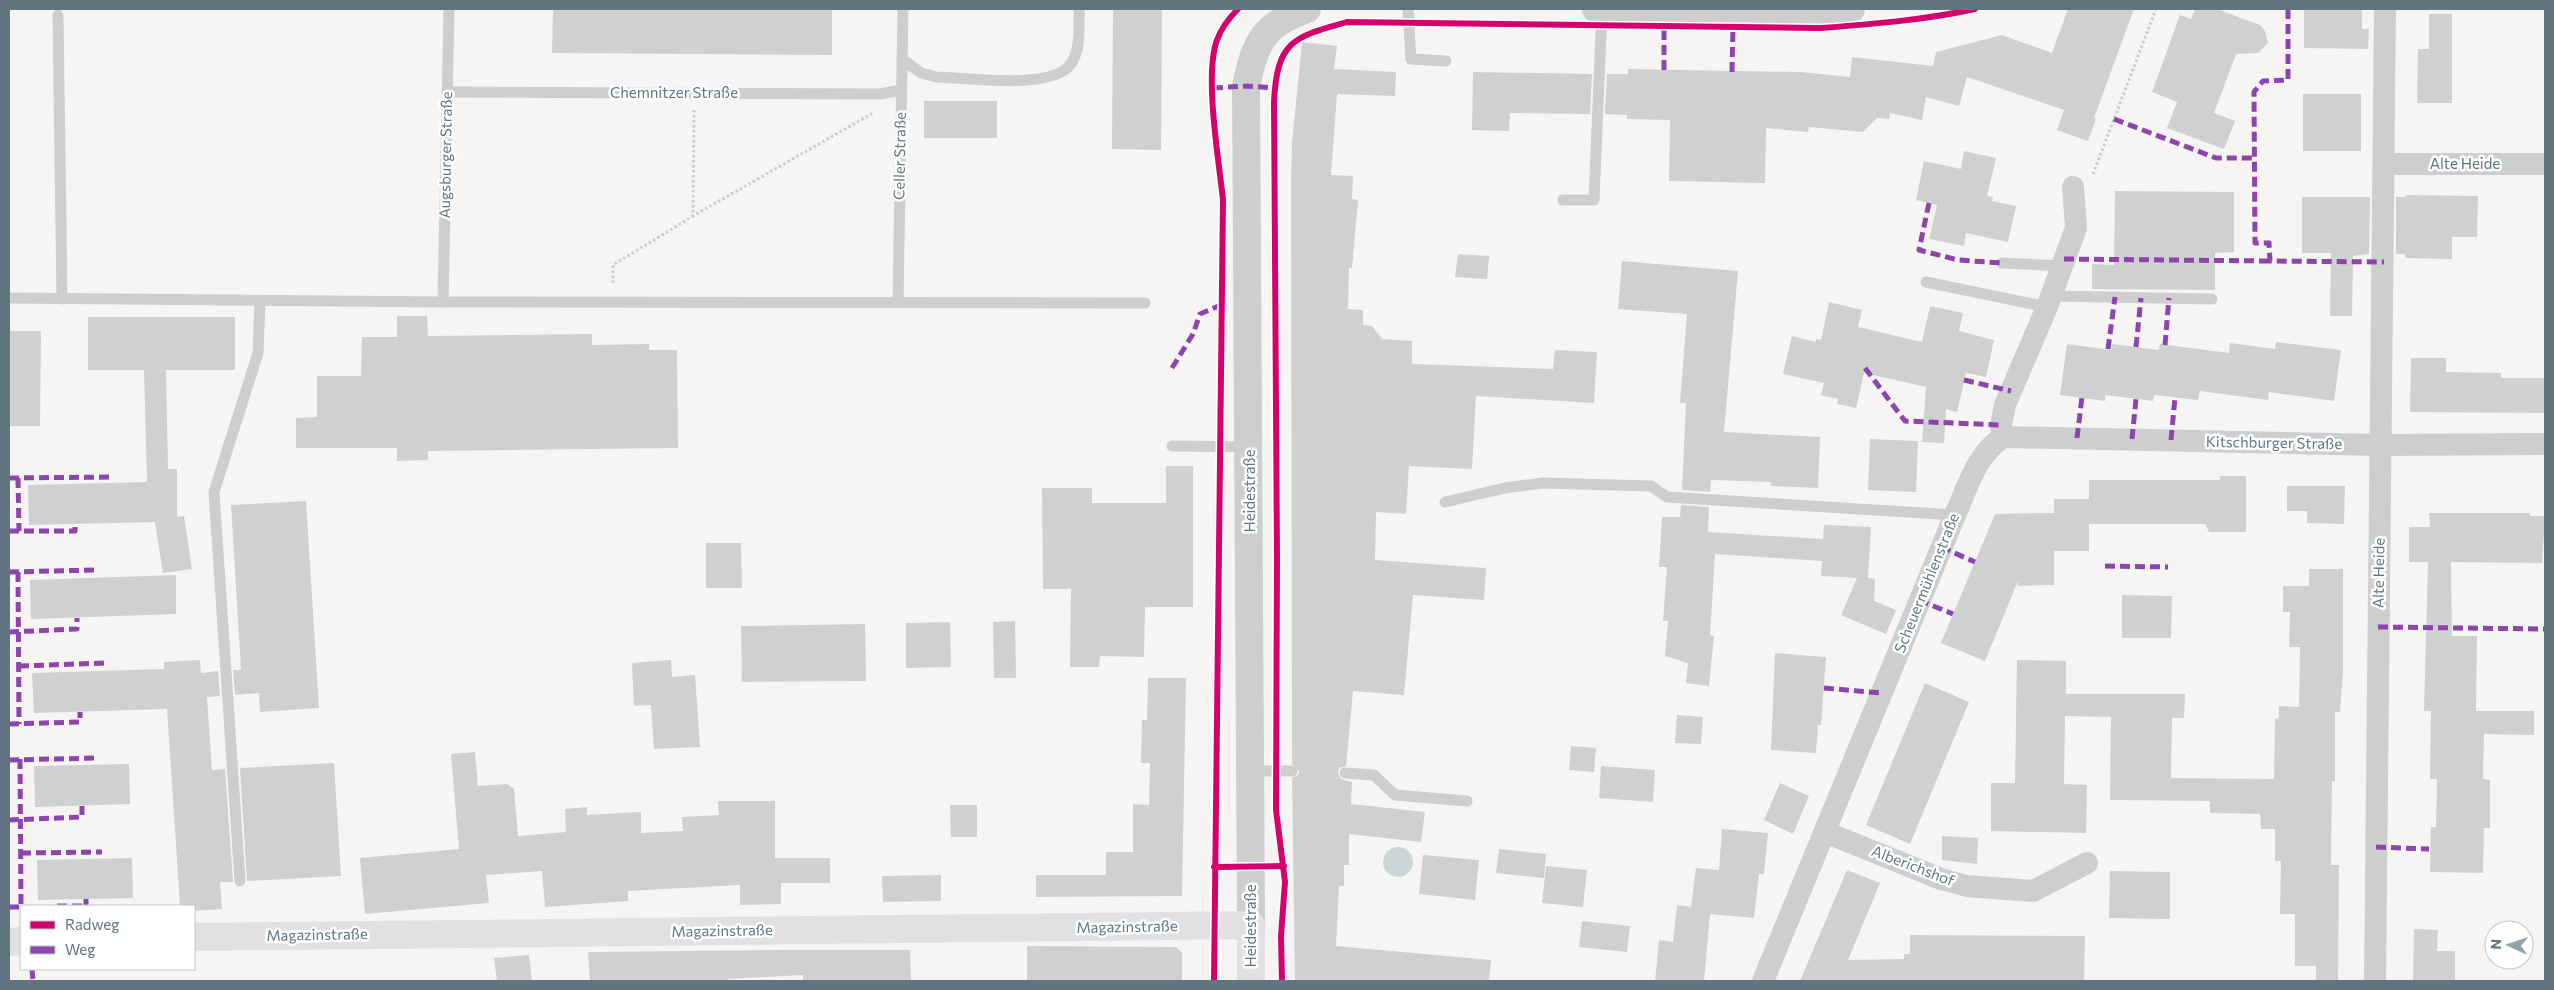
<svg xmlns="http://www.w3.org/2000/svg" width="2554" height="990" font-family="Commissioner,sans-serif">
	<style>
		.water { fill: #ccd6d7 }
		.building { fill: #cfd1d1 }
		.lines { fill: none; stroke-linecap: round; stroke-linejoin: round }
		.path { stroke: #cccccd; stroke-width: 3; stroke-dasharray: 2.5 2.5; stroke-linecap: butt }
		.service { stroke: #cdcfcf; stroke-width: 11 }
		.minor { stroke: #cdcfcf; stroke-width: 22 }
		.tertiary { stroke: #cdcfcf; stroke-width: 28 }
		.secondary { stroke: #e1e1e2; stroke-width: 28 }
		.quiet { stroke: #8e44ad; stroke-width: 5; stroke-dasharray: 10 5; stroke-linecap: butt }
		.cycleway-casing { stroke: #fff; stroke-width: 9 }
		.cycleway { stroke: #d6006c; stroke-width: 6 }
		.labels { text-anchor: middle; stroke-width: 5; stroke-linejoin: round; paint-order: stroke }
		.street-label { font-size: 15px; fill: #607580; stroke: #fff }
	</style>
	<rect width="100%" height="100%" fill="#f6f5f4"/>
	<circle class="water" cx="1398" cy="862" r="15"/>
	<g class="building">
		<polygon points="553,9 832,9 832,55 552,53"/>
		<polygon points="1113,9 1162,9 1161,150 1112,149"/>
		<polygon points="2068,9 2134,9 2094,118 2096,119 2088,141 2057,130 2064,110 1967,77 1959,106 1926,97 1922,120 1890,113 1889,119 1877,118 1863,132 1809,127 1808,132 1766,128 1765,183 1669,181 1670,120 1627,119 1627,115 1605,114 1607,74 1628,74 1628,69 1801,72 1850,77 1852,57 1933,66 1936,52 2002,35 2052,53"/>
		<polygon points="2195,9 2217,9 2260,25 2265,31 2268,43 2258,53 2236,54 2214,113 2235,121 2224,149 2167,128 2177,102 2152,92 2180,15 2191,19"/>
		<polygon points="2304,9 2362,9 2362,29 2369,29 2368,49 2304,48"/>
		<polygon points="2429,14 2452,14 2452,103 2417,103 2418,49 2429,49"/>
		<polygon points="1302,42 1337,46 1334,69 1396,72 1395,96 1337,94 1331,175 1353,176 1352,199 1358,200 1352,268 1349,268 1348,309 1363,310 1363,325 1372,326 1382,339 1412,341 1412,364 1553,369 1555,350 1597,352 1594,403 1476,396 1472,469 1409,466 1406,514 1376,512 1375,560 1486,568 1484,600 1413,595 1404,695 1353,691 1346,766 1339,768 1338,773 1341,779 1352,782 1351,804 1425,812 1421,842 1349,834 1349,865 1344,865 1344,886 1339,886 1336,946 1491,960 1489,981 1295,981 1292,778 1298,775 1299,771 1292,764 1291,178 1292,143"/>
		<polygon points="1473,72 1592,74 1590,114 1510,113 1509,131 1472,130"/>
		<rect x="2303" y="94" width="58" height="57"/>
		<rect x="924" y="101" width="73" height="37"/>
		<polygon points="1964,151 1996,158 1987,196 1993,197 1992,201 2016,206 2008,242 1966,233 1964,246 1929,239 1937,205 1916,200 1924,161 1961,169"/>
		<polygon points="2115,191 2234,192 2234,252 2215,253 2215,290 2092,289 2092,264 2114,265"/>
		<polygon points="2406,195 2478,196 2477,237 2452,237 2452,259 2405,258 2405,254 2396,254 2396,197 2406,197"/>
		<polygon points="2302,197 2370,197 2369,254 2353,256 2352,316 2330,316 2331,253 2302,253"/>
		<polygon points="1458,254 1489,256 1487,279 1455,277"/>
		<polygon points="1622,261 1738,271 1724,432 1820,437 1818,488 1770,486 1771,482 1711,480 1710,492 1682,490 1686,403 1680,403 1687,314 1618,309"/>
		<polygon points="1829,302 1862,310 1858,327 1922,342 1930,306 1963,313 1959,331 1994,340 1986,377 1966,373 1957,412 1946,409 1944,443 1922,442 1926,387 1864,373 1856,408 1837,404 1838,399 1821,395 1824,383 1783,374 1792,336 1816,342 1816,339 1821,340"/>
		<polygon points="397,316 427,316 428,336 592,334 592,345 649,344 649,350 677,350 678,448 428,451 428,460 397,461 397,448 296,448 296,418 317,417 317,376 361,376 362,337 397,337"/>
		<polygon points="88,317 235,317 235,370 166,370 168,469 177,469 177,517 184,516 192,569 163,573 155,522 29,525 28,485 147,482 144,370 88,370"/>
		<polygon points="9,331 41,331 40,426 9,426"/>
		<polygon points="2276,342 2341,350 2334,401 2269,392 2268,400 2200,391 2198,400 2154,395 2153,401 2105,395 2105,401 2060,395 2067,344 2111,350 2112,344 2159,350 2160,344 2229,353 2230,343 2275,349"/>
		<polygon points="2411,358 2446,358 2446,372 2501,373 2501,378 2545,378 2545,413 2410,412"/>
		<polygon points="1870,439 1918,441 1916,492 1868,490"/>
		<polygon points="1166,466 1193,466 1193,607 1145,607 1144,657 1100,656 1099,667 1070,667 1071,589 1043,589 1042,488 1092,488 1092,503 1166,503"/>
		<polygon points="2220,476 2246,476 2246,532 2209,532 2205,524 2089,524 2089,551 2054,551 2054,585 2018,586 2018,581 1985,661 1941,643 1995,514 2054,513 2054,499 2089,499 2089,480 2220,480"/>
		<polygon points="2287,486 2345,486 2344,524 2307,523 2307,511 2287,511"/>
		<polygon points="306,501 319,708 260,712 259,693 235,695 233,670 241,670 231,505"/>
		<polygon points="1681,505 1709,507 1708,532 1823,539 1824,525 1871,527 1868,578 1875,579 1874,601 1896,610 1886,634 1841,615 1857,578 1821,576 1822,561 1715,554 1710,635 1714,636 1709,686 1686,683 1688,663 1665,656 1668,621 1663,621 1667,567 1659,567 1662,517 1680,517"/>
		<polygon points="2429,513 2530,513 2530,516 2545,516 2542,563 2451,562 2452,636 2477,636 2476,711 2534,711 2534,735 2484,734 2483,779 2490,780 2490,828 2484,828 2483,873 2430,872 2431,827 2436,827 2437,779 2430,779 2431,711 2424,711 2428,562 2409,562 2409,527 2430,527"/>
		<polygon points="706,543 741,543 742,588 706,588"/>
		<polygon points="2309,569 2343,569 2343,672 2340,712 2335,712 2335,781 2332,781 2331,865 2339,865 2338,981 2316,981 2316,966 2295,966 2295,914 2280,914 2281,861 2275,861 2275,829 2261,829 2260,814 2210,813 2210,801 2110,800 2111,717 2065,716 2064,784 2087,785 2086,833 1991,831 1991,783 2015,783 2017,660 2066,661 2066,694 2185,694 2184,718 2172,718 2171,778 2274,779 2275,719 2279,718 2279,706 2299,707 2300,647 2289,647 2290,612 2283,612 2283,586 2309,586"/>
		<polygon points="176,575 176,614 31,619 30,580"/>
		<polygon points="2122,595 2172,596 2171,638 2122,638"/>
		<polygon points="1015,621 1016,678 994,678 993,622"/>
		<polygon points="950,622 951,667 906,668 906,623"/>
		<polygon points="865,624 866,681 742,682 741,626"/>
		<polygon points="1775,653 1826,657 1821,725 1818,725 1816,753 1771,750"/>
		<polygon points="200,660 201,673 218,671 220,696 207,697 212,770 225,769 233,882 220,882 222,909 194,911 194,906 180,906 167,709 34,713 32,673 164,669 164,662"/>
		<polygon points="671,660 672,677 695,675 700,747 654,749 651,705 634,706 632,663"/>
		<polygon points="1148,678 1186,678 1182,896 1036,897 1036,875 1106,875 1106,852 1133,852 1133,804 1149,805 1150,763 1141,763 1142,720 1147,720"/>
		<polygon points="1925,683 1969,702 1910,844 1866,825"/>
		<polygon points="1677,715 1703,717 1701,744 1675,743"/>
		<polygon points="1571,746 1596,748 1594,772 1569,770"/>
		<polygon points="475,752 478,786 507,784 514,789 518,836 566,832 565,809 587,807 587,815 641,812 641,833 683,831 682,817 719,815 718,801 775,801 775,858 830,858 830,883 781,883 781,904 740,905 740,885 628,891 628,901 545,907 542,871 486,875 489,903 365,914 360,858 459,849 451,754"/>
		<polygon points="334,763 341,876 247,881 240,768"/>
		<polygon points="129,764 130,804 35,807 34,766"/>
		<polygon points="1601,766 1655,770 1653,802 1599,798"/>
		<polygon points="1780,783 1809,796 1793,834 1764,820"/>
		<polygon points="950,805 977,805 977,837 951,837"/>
		<polygon points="1722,829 1768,833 1764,874 1759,874 1754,918 1710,914 1704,981 1655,981 1659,940 1673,942 1677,905 1691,907 1696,868 1719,870"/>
		<polygon points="1942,836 1978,838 1977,864 1942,860"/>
		<polygon points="1499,849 1546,854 1544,878 1496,873"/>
		<polygon points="1423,855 1479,860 1475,900 1419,894"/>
		<polygon points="132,858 133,898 38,900 37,860"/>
		<polygon points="1546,866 1587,870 1583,907 1542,903"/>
		<polygon points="1847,870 1880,883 1848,960 1904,959 1904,954 1910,954 1910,935 2085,936 2084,981 1800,981"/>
		<polygon points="2110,871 2170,872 2170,919 2109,918"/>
		<polygon points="941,875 941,901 883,902 882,876"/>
		<polygon points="1582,921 1630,926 1627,952 1579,947"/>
		<polygon points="2414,929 2438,930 2437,951 2455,951 2455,981 2413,981"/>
		<polygon points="1027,946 1176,947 1182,953 1182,981 1027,981"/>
		<polygon points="777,950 910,950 911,981 803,981 803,975 728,979 728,981 590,981 588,952"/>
		<polygon points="529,955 532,981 497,981 494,958"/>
	</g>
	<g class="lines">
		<g class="path">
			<polyline points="694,110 693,216 873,113"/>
			<polyline points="2093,174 2156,9"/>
			<polyline points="613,283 613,265 693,216"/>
		</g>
		<g class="service">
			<polyline points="1408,9 1411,59 1446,61"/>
			<polyline points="58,15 62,299"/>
			<path d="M902,59L921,73L936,77C967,78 1051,90 1070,65C1081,52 1079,25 1079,9"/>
			<polyline points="447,92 880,94 901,90"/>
			<polyline points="1563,200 1594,200 1602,9"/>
			<polyline points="2002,263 2062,266"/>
			<polyline points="1926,282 2047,307"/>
			<polyline points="2051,296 2212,299"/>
			<polyline points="9,298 443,302 1145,303"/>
			<polyline points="443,302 449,9"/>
			<polyline points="898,302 903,9"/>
			<polyline points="1172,446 1248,447"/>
			<polyline points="1445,502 1505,488 1542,483 1651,486 1667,497 1955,515"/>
			<polyline points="1249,771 1292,771"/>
			<polyline points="1345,773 1374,775 1395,795 1467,801"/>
			<polyline points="240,881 214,492 258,353 260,301"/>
		</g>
		<g class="minor">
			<polyline points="2385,164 2545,164"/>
			<polyline points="2003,437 2381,445 2545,444"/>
			<polyline points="2003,437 2001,425 2005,405 2047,307 2076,228 2073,187"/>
			<polyline points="1825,832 1941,879 1967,886 2033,891 2087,863"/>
			<path d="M1763,981L1955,515C1968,486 1976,455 2003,437"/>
			<polyline points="2375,981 2385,9"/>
		</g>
		<g class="tertiary">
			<polyline points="1596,9 1745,13 1851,9"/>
			<path d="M1251,925L1246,86C1255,42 1264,24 1307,9"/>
		</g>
		<g class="secondary">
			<polyline points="194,937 1251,925 1251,981"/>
			<polyline points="9,942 21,941"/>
		</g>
		<g class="quiet">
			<polyline points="2288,9 2288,80 2263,81 2254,92 2255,243 2269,243 2270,261 2384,262"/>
			<polyline points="1664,70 1664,25"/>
			<polyline points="1732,72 1733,26"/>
			<polyline points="1213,88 1246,86 1275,88"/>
			<polyline points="2114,119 2216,158 2255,158"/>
			<polyline points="1929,203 1919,250 1958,260 2002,263"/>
			<polyline points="2064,259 2270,261"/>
			<polyline points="2165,345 2169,298"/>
			<polyline points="2136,347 2141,298"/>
			<polyline points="2108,349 2115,297"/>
			<polyline points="1172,368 1193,334 1200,314 1221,305"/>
			<polyline points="1865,368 1905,421 2001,425"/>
			<polyline points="1964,380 2011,391"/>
			<polyline points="2077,438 2082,397"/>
			<polyline points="2132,439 2136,399"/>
			<polyline points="2171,440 2175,398"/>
			<polyline points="9,478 113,477"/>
			<polyline points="18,478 19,531"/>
			<polyline points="9,531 75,531 75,524"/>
			<polyline points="1941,547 1975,562"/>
			<polyline points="2105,566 2168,567"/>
			<polyline points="9,572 96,570"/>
			<polyline points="18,572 19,724"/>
			<polyline points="1919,600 1953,614"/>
			<polyline points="2378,627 2545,629"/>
			<polyline points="9,632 77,629 77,618"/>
			<polyline points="19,666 106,663"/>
			<polyline points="1824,688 1881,693"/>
			<polyline points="9,724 80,722 80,712"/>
			<polyline points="20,759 21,906"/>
			<polyline points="9,760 98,758"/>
			<polyline points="9,820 82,817 82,806"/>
			<polyline points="2376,847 2429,849"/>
			<polyline points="21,853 102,852"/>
			<polyline points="57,906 86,906 86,899"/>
			<polyline points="9,907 21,907"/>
			<polyline points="32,969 33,981"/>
		</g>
		<g class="cycleway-casing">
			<g id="cycleway">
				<polyline points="1214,867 1284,866"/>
				<path d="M1214,981L1223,200C1219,161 1204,75 1217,40C1221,29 1230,17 1238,9"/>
				<path d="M1282,981L1281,936L1285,882L1276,810L1277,558L1274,102C1277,41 1293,37 1347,22L1821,28C1873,24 1924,20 1975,9"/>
			</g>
		</g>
		<use href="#cycleway" class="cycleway"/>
	</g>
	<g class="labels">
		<g class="street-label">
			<text x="674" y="98">Chemnitzer Straße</text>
			<text transform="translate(446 155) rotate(-89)" y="5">Augsburger Straße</text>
			<text transform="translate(900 156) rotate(-89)" y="5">Celler Straße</text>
			<text x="2465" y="169">Alte Heide</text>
			<text transform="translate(2274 443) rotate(1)" y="5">Kitschburger Straße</text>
			<text transform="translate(1250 491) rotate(-90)" y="5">Heidestraße</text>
			<text transform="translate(2379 573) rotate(-89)" y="5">Alte Heide</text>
			<text transform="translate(1927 583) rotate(-68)" y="5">Scheuermühlenstraße</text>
			<text transform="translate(1913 866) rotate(21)" y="5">Alberichshof</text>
			<text transform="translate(1251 926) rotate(-90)" y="5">Heidestraße</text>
			<text transform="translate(1127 927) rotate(-1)" y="5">Magazinstraße</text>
			<text transform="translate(722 931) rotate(-1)" y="5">Magazinstraße</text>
			<text transform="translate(317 935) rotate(-1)" y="5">Magazinstraße</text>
		</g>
	</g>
	<rect width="2554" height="990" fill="none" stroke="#607580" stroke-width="20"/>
	<rect x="20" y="905" width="175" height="65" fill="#ffffff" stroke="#bfc8cc"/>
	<rect x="30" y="921" width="25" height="8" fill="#d6006c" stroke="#bfc8cc"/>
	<text x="65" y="930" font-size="15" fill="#607580">Radweg</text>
	<rect x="30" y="946" width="25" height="8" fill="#8e44ad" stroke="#bfc8cc"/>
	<text x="65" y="955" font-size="15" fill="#607580">Weg</text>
	<g transform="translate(2509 945) rotate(273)"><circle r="24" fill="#ffffff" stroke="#bfc8cc"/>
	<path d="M0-4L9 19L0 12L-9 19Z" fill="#94a2a9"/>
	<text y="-8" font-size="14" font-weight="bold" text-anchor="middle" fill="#607580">N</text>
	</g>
</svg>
